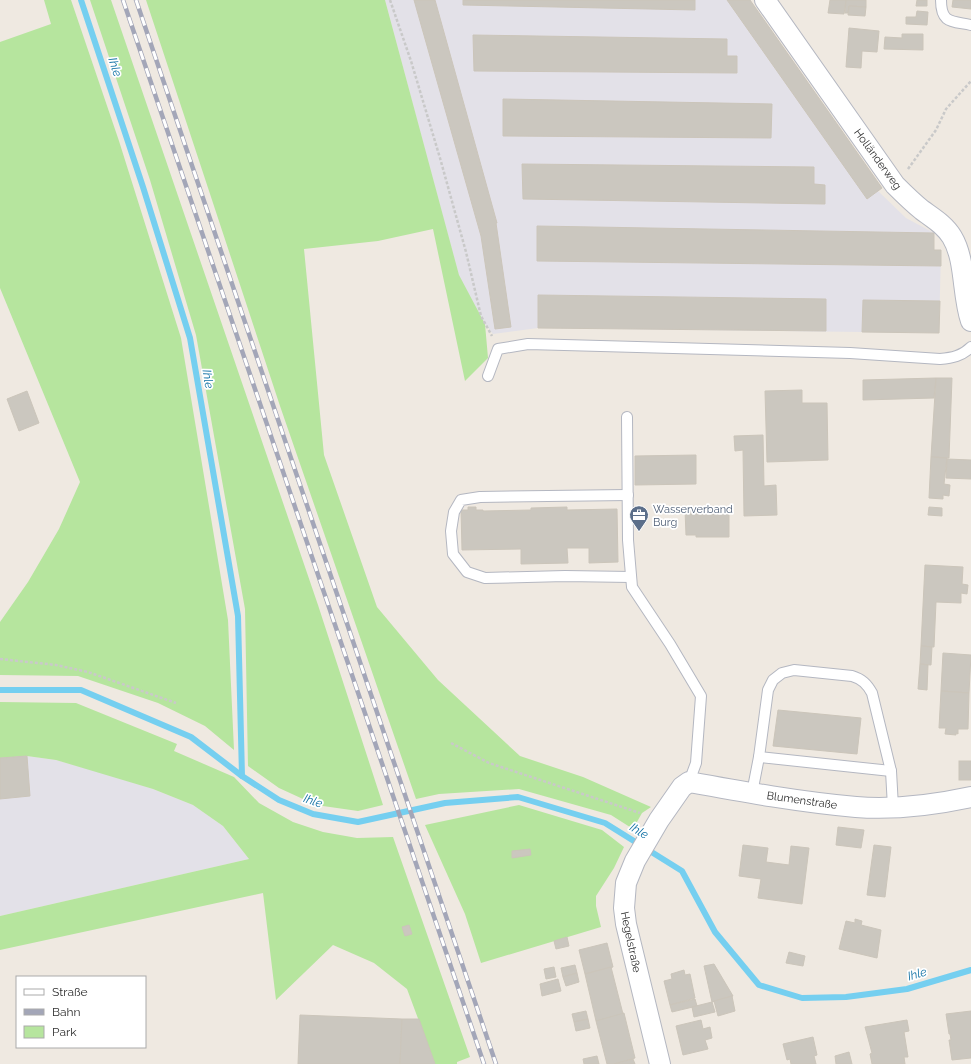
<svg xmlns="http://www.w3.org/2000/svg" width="971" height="1064" font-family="Raleway,sans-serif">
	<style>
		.industrial { fill: #e3e1e8 }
		.green { fill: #b6e59e }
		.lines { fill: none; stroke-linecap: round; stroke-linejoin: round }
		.stream { stroke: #75cff0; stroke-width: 6 }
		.building { fill: #cbc7bf; stroke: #cbc5ba }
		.service-casing { stroke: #b4b7c1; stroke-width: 12 }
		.minor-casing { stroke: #b4b7c1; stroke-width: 22 }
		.path { stroke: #c9c9c9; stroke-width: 2.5; stroke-dasharray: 3 2; stroke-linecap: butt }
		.service { stroke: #fff; stroke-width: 10 }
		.minor { stroke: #fff; stroke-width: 20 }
		.rail-casing { stroke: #a3a6b8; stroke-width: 4.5 }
		.rail { stroke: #fff; stroke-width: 3; stroke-dasharray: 9; stroke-linecap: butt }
		.labels { text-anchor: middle; stroke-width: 3.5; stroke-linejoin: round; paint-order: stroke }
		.street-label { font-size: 11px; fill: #2e2e2e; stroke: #fff }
		.service-label { font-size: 11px; fill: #4e5e75; stroke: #fff; text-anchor: start }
		.water-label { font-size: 12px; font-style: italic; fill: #0d6fa3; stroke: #fff }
	</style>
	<rect width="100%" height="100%" fill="#efe9e1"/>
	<g class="industrial">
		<polygon points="385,0 750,0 882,188 878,191 906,218 934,233 934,250 941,250 939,333 538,328 493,334 485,324 459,276"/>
		<polygon points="27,756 56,760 109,775 153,789 193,805 223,826 249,859 0,916 0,758"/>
	</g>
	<g class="green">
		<polygon points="44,0 71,0 119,141 181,338 228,620 234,750 205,726 158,703 78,676 0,675 0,622 28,582 59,529 80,482 0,288 0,42 51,24"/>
		<polygon points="90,0 111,0 318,605 383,805 358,811 316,805 279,788 248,766 245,609 196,335 150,180"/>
		<polygon points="146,0 385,0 459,275 485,324 488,358 465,381 433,229 378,241 304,249 324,455 377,607 438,680 520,756 583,777 651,807 642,813 633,829 611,815 519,789 439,794 416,799 280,406"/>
		<polygon points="0,702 76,703 177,744 174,751 234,777 259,803 293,822 323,832 357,838 393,837 470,1057 457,1062 457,1064 435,1064 407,989 374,963 333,945 276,1000 263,893 0,950 0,916 249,859 223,826 193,805 153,789 56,760 27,756 0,758"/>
		<polygon points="519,805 602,830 624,847 614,868 596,896 596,906 601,927 481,963 465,914 425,825"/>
	</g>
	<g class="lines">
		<g class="stream">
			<polyline points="81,0 143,187 190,338 238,616 242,776 279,800 313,814 358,822 445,803 518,797 605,823 682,871 715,932 759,985 802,998 846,997 907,989 971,970"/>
			<polyline points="0,690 81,690 191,737 242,776"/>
		</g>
	</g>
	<g class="building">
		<polygon points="414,0 435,0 497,223 496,223 511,327 495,329 481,236"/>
		<polygon points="463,0 695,0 695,10 463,5"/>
		<polygon points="727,0 750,0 882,188 867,199"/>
		<polygon points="830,0 846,0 844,14 828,13"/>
		<polygon points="846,0 866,0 866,7 849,6 848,13 845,13"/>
		<polygon points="917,0 927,0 927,6 916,6"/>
		<polygon points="953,0 971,0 971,9 952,7"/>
		<polygon points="849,6 866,7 865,16 848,15"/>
		<polygon points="917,11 928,12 927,25 906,24 906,17 916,17"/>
		<polygon points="849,28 879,31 877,52 862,51 861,68 846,67"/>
		<polygon points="902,34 923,34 923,50 884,49 885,37 902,38"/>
		<polygon points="473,35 727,39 727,56 737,56 737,73 474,71"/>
		<polygon points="503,99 772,104 771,138 503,136"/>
		<polygon points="522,164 814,167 814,184 825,185 825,204 523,199"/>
		<polygon points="537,226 934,233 934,250 941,250 941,266 537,261"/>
		<polygon points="538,295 826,299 826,331 538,328"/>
		<polygon points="863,300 940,301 939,333 862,332"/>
		<polygon points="936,378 934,398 863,400 863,380"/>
		<polygon points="936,378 952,378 949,458 931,457"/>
		<polygon points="802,390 802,403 827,403 828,460 767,462 765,391"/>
		<polygon points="27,391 39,423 19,431 7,399"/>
		<polygon points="763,435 764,486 776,485 777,515 744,516 743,450 735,451 734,436"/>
		<polygon points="696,455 696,484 635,485 635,456"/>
		<polygon points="931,457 947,458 944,484 950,485 949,496 943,495 943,499 929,498"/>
		<polygon points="947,459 971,460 971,479 946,478"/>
		<polygon points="468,507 476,507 476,510 483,510 483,511 531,510 531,508 567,507 567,510 617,509 618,562 589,563 589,548 567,548 568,563 521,564 521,549 462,550 461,510 468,510"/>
		<polygon points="729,507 729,537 696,537 696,535 686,535 685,510 695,510 695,508"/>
		<polygon points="929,507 942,508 942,516 928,515"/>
		<polygon points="925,565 963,567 962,584 968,585 967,594 961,593 961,603 936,602 934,647 921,646"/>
		<polygon points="921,646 932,647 931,665 920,664"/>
		<polygon points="943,653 971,655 969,693 941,691"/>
		<polygon points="920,664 928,665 927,690 918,689"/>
		<polygon points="941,691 969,693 968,729 958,729 958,734 956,733 956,735 945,734 946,728 939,728"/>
		<polygon points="778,710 861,718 857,754 773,746"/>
		<polygon points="27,756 30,796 0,799 0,758"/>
		<rect x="959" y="761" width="12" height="19"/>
		<polygon points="838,827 864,830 861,848 836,845"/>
		<polygon points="743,845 768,848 766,862 789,865 791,846 809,848 802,904 758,898 761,879 739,876"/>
		<polygon points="874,845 891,847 885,897 867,895"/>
		<polygon points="530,849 531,855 512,858 512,851"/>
		<polygon points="855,919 862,921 861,925 881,930 877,958 839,949 846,921 855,923"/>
		<polygon points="409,925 412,934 405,936 402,927"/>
		<polygon points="567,937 569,946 556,949 554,941"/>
		<polygon points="607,943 613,967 585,974 579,950"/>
		<polygon points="789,952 805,956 803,966 786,963"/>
		<polygon points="714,964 733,996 712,1002 704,966"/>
		<polygon points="575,965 577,973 563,977 561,968"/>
		<polygon points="554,967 556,977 546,979 544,969"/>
		<polygon points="611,967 623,1014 596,1021 585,974"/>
		<polygon points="684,970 685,975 690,974 695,998 670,1005 664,981 672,979 671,974"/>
		<polygon points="577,973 579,982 566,986 563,977"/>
		<polygon points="558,979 561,991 542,996 540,984"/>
		<polygon points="732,996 735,1011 718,1016 714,1001"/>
		<polygon points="695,999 697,1006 672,1012 670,1005"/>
		<polygon points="712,1002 715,1012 694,1017 692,1007"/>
		<polygon points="586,1011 588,1019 574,1022 572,1014"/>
		<polygon points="971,1011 971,1058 952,1060 949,1040 951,1040 950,1034 949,1034 946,1014"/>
		<polygon points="624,1013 635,1058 614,1064 607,1064 596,1021"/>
		<polygon points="300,1015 402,1019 400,1064 298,1064"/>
		<polygon points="402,1019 419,1019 435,1064 400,1064"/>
		<polygon points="588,1019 590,1028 576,1031 574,1022"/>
		<polygon points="701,1020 703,1029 710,1027 712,1038 705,1040 708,1049 683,1055 676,1026"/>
		<polygon points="907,1020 909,1031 904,1032 908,1057 904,1057 905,1064 872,1064 870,1054 872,1053 865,1027"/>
		<polygon points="813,1037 817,1055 814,1056 816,1064 791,1064 790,1059 787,1060 783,1044"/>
		<polygon points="849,1052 852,1064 836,1064 835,1056"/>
		<polygon points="597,1056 599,1064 584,1064 583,1059"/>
		<polygon points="633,1059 635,1064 614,1064"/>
	</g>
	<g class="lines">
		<g class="service-casing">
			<g id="service">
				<path d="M941,0C941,24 952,21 971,25"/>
				<path d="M488,376L498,349L528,344L850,353L940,359C952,358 962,356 971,347"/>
				<polyline points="627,417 628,540 632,587 670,644 701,696 696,763 689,782"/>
				<polyline points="628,495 480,497 461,500 454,512 451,531 453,554 467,572 485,578 565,576 631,577"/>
				<polyline points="759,757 891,771"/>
				<path d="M752,793L759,757L768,690L773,680L782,673L794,670L852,676C862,679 867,684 872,693L891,771L893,807"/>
			</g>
		</g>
		<g class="minor-casing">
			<g id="minor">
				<path d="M765,0L895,185C904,194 912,202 922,210C933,218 945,225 952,237C966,260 962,295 971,321"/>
				<path d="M660,1064L626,924L624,908L626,883L635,861L659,820L682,787L689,782C744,792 800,802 856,807C894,810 934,805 971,797"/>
			</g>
		</g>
		<g class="path">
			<polyline points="390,0 411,61 440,158 466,252 481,316 492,336"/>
			<polyline points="908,169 936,130 946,109 971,81"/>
			<polyline points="0,659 56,665 88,672 176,703"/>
			<polyline points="451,743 489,763 640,813"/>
		</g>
		<use href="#service" class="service"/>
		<use href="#minor" class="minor"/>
		<g class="rail-casing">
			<g id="rail">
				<polyline points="123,0 484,1064"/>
				<polyline points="136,0 496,1064"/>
			</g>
		</g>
		<use href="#rail" class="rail"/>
	</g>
	<defs>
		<g id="office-pin" transform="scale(1)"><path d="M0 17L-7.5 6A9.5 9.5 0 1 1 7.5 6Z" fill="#5c6f8a" stroke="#fff"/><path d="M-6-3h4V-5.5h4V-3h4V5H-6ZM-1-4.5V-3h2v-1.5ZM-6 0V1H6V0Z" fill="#fff"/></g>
	</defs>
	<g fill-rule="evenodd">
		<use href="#office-pin" x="639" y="515"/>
	</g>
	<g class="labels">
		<g class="street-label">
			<text transform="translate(878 159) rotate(54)" y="4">Holländerweg</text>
			<text transform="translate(802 800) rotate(8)" y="4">Blumenstraße</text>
			<text transform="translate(631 942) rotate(78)" y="4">Hegelstraße</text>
		</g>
		<g class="service-label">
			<text x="653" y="513">Wasserverband<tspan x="653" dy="13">Burg</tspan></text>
		</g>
		<g class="water-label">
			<text transform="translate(115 67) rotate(72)" y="4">Ihle</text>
			<text transform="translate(208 379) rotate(80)" y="4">Ihle</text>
			<text transform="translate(313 801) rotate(18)" y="4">Ihle</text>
			<text transform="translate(639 831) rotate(31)" y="4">Ihle</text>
			<text transform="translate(917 974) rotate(-16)" y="4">Ihle</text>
		</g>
	</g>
	<rect x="16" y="976" width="130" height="72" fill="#ffffff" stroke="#ababab"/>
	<rect x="24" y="989" width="20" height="6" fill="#ffffff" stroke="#ababab"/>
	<text x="52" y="996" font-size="12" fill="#2e2e2e">Straße</text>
	<rect x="24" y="1009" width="20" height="6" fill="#a3a6b8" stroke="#ababab"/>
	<text x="52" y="1016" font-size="12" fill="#2e2e2e">Bahn</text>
	<rect x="24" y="1026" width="20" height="12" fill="#b6e59e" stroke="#ababab"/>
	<text x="52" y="1036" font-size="12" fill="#2e2e2e">Park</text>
</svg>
